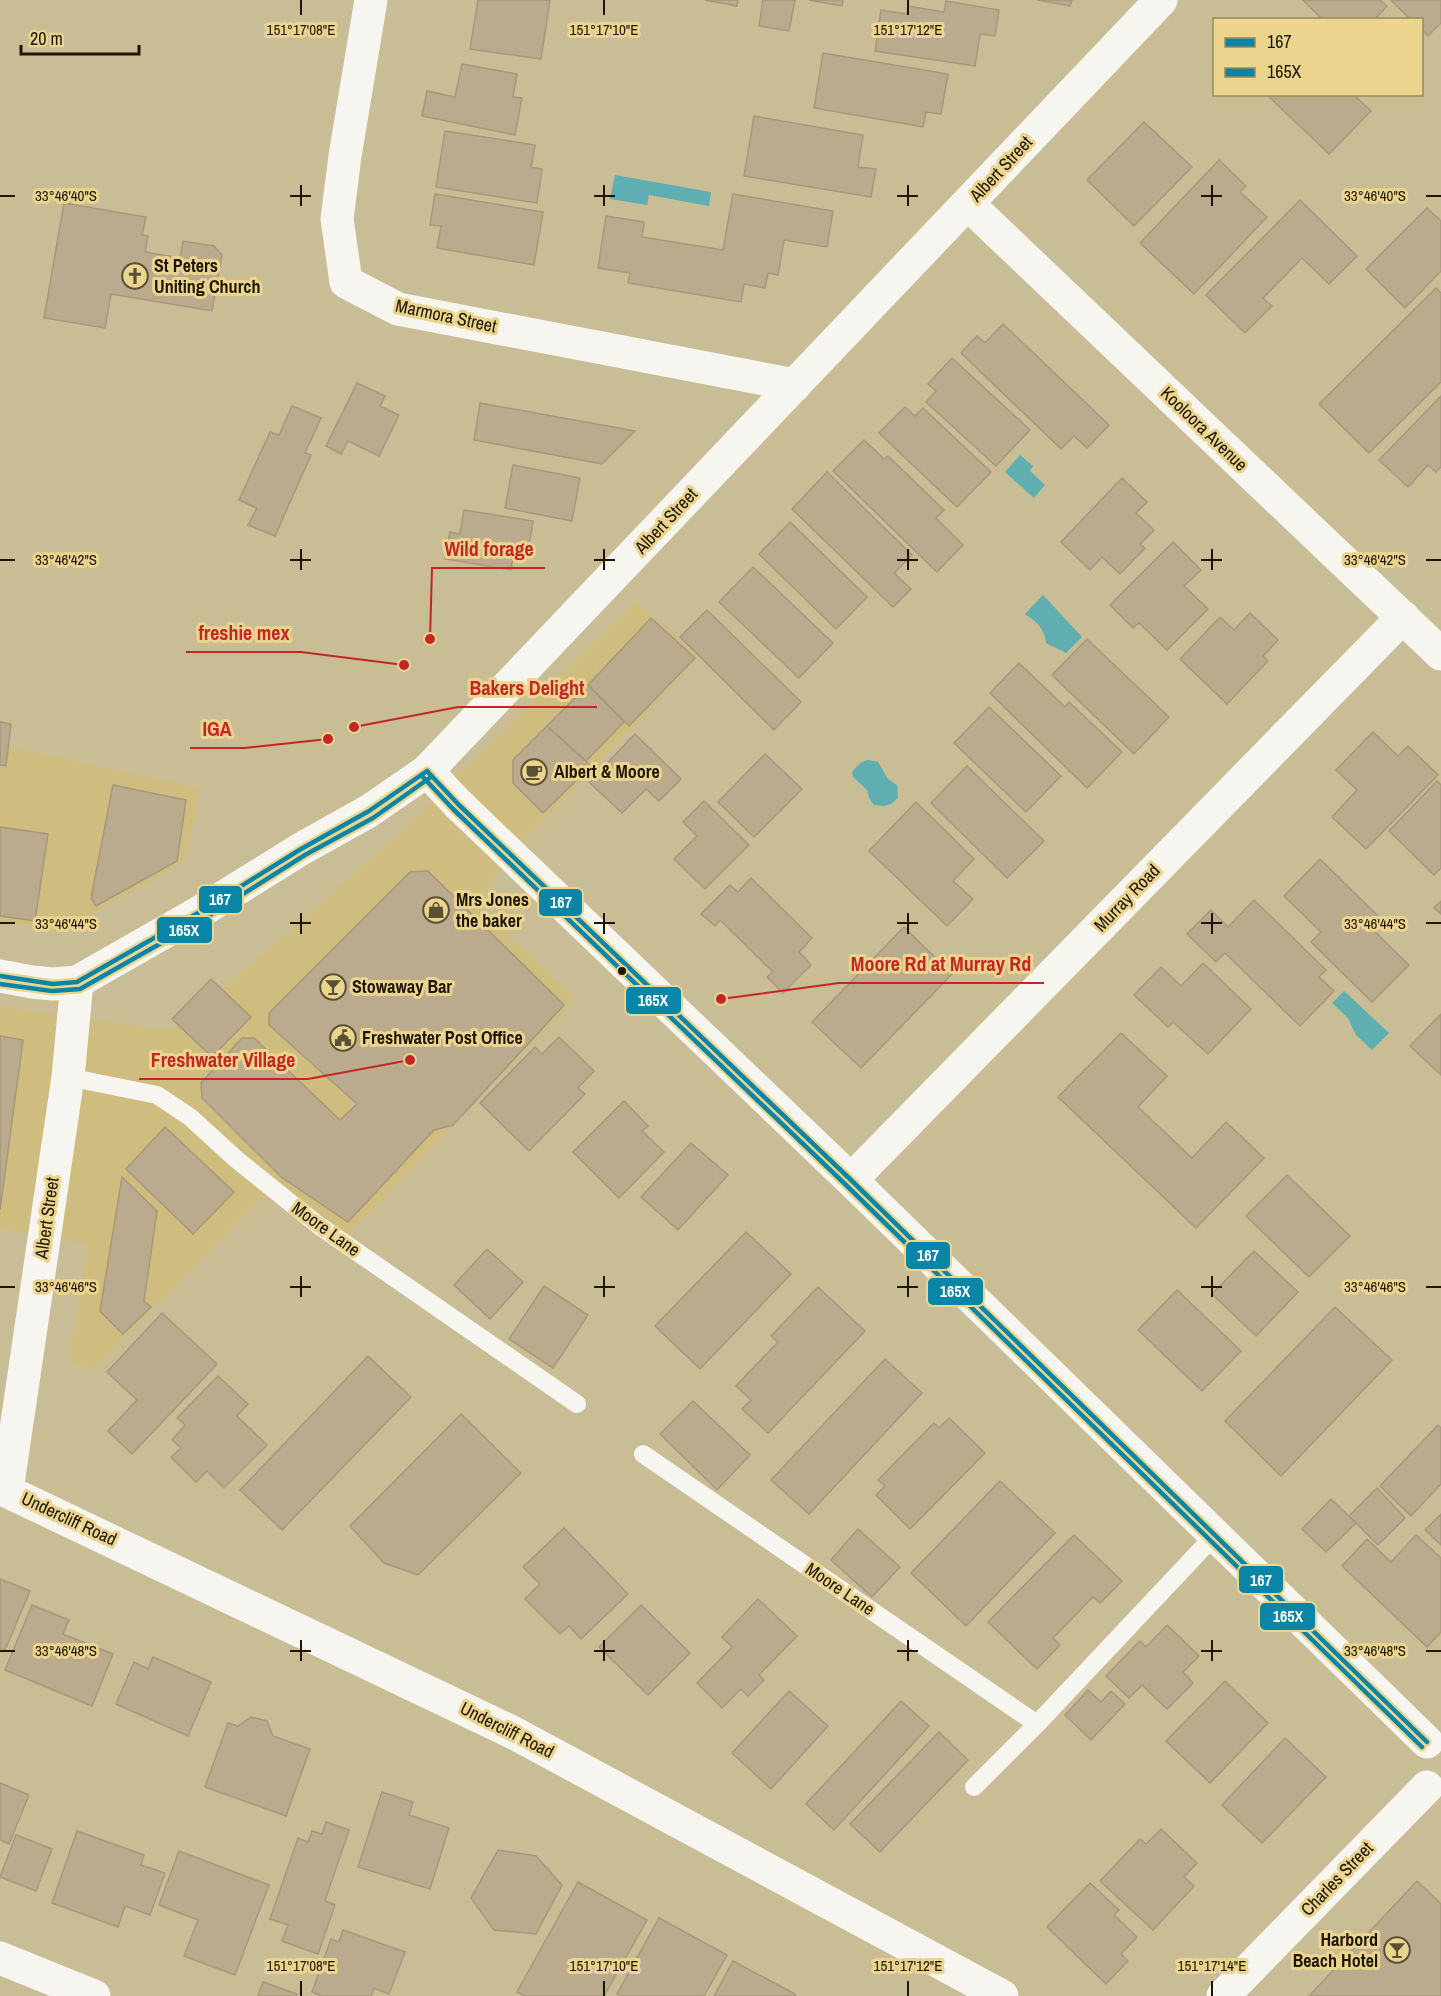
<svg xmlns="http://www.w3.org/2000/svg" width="1441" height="1996" font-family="'Archivo Narrow',sans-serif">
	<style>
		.built { fill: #cfbc7f }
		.water { fill: #5faeb1 }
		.building { fill: #baab8e; stroke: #a6987b; stroke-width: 1.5 }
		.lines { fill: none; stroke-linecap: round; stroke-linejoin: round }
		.lane { stroke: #f7f5ef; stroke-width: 18 }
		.street { stroke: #f7f5ef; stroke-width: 33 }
		.secondary { stroke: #f7f5ef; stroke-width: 33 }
		.bus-1-casing { stroke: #ebd58e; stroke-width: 9 }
		.bus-2-casing { stroke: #ebd58e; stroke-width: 9 }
		.bus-1 { stroke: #0985a7; stroke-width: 4.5 }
		.bus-2 { stroke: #0985a7; stroke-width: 4.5 }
		.ticks { fill: none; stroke: #1e1600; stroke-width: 2 }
		.bus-dot { fill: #1e1600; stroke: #ebd58e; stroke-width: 2 }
		.labels { text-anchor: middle; stroke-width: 6; stroke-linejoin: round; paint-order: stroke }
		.street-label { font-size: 18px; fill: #1e1600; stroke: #ebd58e }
		.poi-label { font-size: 18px; font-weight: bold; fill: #1e1600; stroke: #ebd58e; text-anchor: start }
		.ticks-label { font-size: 15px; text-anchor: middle; fill: #1e1600; stroke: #ebd58e; stroke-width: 6; stroke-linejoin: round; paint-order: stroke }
		.leader { fill: none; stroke: #c42624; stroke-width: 2 }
		.callout-dot { fill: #c42624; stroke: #ebd58e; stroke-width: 2 }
		.callout-label { font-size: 20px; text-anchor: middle; font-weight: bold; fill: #c42624; stroke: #ebd58e; stroke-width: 6; stroke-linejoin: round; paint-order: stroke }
		.line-badge { stroke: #ebd58e; stroke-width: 2 }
		.badge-label { font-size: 16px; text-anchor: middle; font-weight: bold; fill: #fff }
	</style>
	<rect width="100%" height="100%" fill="#c9bd96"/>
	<g class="built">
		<polygon points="636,601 699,658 528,836 476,902 575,999 348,1235 277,1183 93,1370 69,1361 88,1244 0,1229 0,1007 171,1030 252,963 399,834"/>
		<polygon points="0,745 201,788 185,861 62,930 0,920"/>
	</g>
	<g class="water">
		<polygon points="615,175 711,192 709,206 649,195 647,205 610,199"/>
		<polygon points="1020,455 1033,466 1030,471 1045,485 1034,498 1005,472"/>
		<path d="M1043,595L1082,637L1066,653L1046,643C1045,629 1036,621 1025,614Z"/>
		<path d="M868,760L878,762L888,779L897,785L898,798C890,806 885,807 874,805L869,798L867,790L853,777L852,772C857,766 860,762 868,760Z"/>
		<polygon points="1344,991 1389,1033 1372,1050 1356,1035 1348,1018 1332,1003"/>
	</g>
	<g class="building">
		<polygon points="478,0 550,0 541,59 470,49"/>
		<polygon points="705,0 738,0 737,6"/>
		<polygon points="763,0 795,0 789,31 759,26"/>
		<polygon points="809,0 843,0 842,6"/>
		<polygon points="1037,0 1072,0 1070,6"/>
		<polygon points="1303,0 1380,0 1387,6 1374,20 1323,20"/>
		<polygon points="1391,0 1441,0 1441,23 1428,36 1422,29 1422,20 1411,20"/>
		<polygon points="946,1 999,10 995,36 980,34 975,66 875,51 881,10 907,14 908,6 944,12"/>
		<polygon points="823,53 948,74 941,114 926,112 923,127 814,108"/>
		<polygon points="462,64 517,74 513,97 522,98 515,135 422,116 427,91 455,97"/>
		<polygon points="1266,94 1353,94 1371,111 1329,154"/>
		<polygon points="754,116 863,135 858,167 876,169 871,197 744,176"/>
		<polygon points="1144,122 1192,167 1134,226 1087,180"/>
		<polygon points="445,131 535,145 531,167 542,169 537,203 436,187"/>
		<polygon points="1219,160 1246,186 1240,192 1267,217 1194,294 1140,243"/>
		<polygon points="435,194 543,212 534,265 437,248 441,226 430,225"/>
		<polygon points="733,194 833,211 827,247 784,240 778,275 768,273 765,288 744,284 741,302 628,283 630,273 598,268 606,216 644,222 642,237 723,250"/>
		<polygon points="1300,200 1357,256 1329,284 1302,258 1263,298 1272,306 1245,333 1206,295"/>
		<polygon points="64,203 146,217 142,235 148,236 145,252 180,258 183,241 214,246 222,255 212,311 111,294 105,328 44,318"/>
		<polygon points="1427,208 1441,221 1441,271 1405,308 1366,269"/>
		<polygon points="1436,288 1441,293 1441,382 1369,453 1319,404"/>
		<polygon points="1003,324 1109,425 1087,448 1074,436 1061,449 961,353 977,336 985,343"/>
		<polygon points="952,358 1030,430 996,466 926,402 936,391 928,384"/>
		<polygon points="357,383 385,396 380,406 399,415 379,456 348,441 341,454 326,446"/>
		<polygon points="1441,396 1441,467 1436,472 1428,465 1408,487 1379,460"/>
		<polygon points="480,403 635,431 602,464 474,440"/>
		<polygon points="292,406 321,418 305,453 311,455 275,536 248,525 257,508 239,500 270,432 279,435"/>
		<polygon points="905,407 915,416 923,408 991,472 957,507 879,433"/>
		<polygon points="864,440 884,459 888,456 944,510 936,518 963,545 937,572 833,471"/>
		<polygon points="513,465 580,478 572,521 505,508"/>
		<polygon points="827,472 912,555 894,573 911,589 893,607 792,509"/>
		<polygon points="1122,478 1147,502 1136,513 1154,530 1140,544 1145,548 1120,574 1102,557 1090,570 1061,542"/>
		<polygon points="464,510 533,521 528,552 514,550 511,570 445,559 450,532 460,534"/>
		<polygon points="790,522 867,597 836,629 759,554"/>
		<polygon points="1173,542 1201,570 1184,586 1208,609 1167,650 1139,623 1133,628 1110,605"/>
		<polygon points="753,567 833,643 799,678 719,602"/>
		<polygon points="707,610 801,702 774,730 680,637"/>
		<polygon points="1250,613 1278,640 1263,656 1268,661 1227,704 1180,659 1220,617 1234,630"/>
		<polygon points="651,618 695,658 629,726 588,685"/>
		<polygon points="1087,639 1169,717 1134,754 1052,675"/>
		<polygon points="1019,663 1065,707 1069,702 1122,752 1087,788 990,693"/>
		<polygon points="588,685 624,722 586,761 547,726"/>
		<polygon points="989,707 1061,776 1026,812 954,743"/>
		<polygon points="0,722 11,724 6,766 0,765"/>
		<polygon points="547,726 591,766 543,813 513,783 513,760"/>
		<polygon points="1373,732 1398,756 1408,746 1438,775 1366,849 1332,817 1357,790 1336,770"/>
		<polygon points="635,734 681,779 659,801 646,789 622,813 589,782"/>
		<polygon points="765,754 802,789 754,837 718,802"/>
		<polygon points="967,766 1044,841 1007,878 931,803"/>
		<polygon points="1437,781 1441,785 1441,868 1434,875 1389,831"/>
		<polygon points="113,785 186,800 177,861 96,906 91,898"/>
		<polygon points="704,801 749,845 705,889 674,859 697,836 683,822"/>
		<polygon points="916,802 974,859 953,881 973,899 947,926 869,851"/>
		<polygon points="0,827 48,834 35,921 0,916"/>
		<polygon points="1320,859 1380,918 1371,928 1409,965 1372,1002 1311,942 1321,932 1284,896"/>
		<polygon points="428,871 564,1005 453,1125 434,1130 348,1222 281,1177 202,1098 201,1083 242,1038 254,1038 340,1120 357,1104 269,1025 269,1013 410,872"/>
		<polygon points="751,878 812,938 799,952 811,965 783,993 767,977 773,972 720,920 715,926 701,914 730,885 738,892"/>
		<polygon points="1254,900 1326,970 1319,977 1334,991 1300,1026 1225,953 1216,962 1187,934 1211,910 1228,927"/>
		<polygon points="1441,901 1441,914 1434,908"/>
		<polygon points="904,927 952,974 861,1068 812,1022"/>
		<polygon points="1203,963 1251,1009 1208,1054 1173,1022 1168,1027 1134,995 1161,967 1181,986"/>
		<polygon points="211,979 251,1017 212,1057 172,1019"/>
		<polygon points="1441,1014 1441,1075 1410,1046"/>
		<polygon points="1121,1033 1167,1076 1138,1107 1192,1158 1226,1122 1264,1158 1196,1228 1058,1097"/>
		<polygon points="0,1036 23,1040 0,1210"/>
		<polygon points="559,1037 594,1071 578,1088 585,1094 529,1151 480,1103 535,1047 542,1054"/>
		<polygon points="624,1101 648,1126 642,1131 664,1152 619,1198 573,1152"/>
		<polygon points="165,1127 234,1192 193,1234 126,1169"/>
		<polygon points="691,1143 728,1175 678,1230 641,1197"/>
		<polygon points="1287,1175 1350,1236 1309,1277 1246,1216"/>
		<polygon points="122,1177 157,1211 144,1301 151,1307 123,1334 100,1311"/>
		<polygon points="746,1232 791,1274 700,1369 655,1326"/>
		<polygon points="487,1249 523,1282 490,1319 454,1285"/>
		<polygon points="1254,1251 1298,1292 1256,1336 1212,1294"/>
		<polygon points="544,1286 588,1315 553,1368 509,1339"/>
		<polygon points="818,1287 865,1331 768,1433 742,1409 751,1400 736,1386 778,1342 771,1336"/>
		<polygon points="1177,1290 1241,1351 1202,1391 1138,1330"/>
		<polygon points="1335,1307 1392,1360 1281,1476 1225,1421"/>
		<polygon points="162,1313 217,1364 132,1454 108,1431 137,1400 107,1372"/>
		<polygon points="368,1356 411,1397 282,1530 240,1490"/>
		<polygon points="885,1359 922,1393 809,1514 771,1480"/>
		<polygon points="218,1376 248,1404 237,1416 267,1445 224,1488 207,1471 196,1482 171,1457 181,1448 172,1440 185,1425 177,1418"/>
		<polygon points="693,1401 750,1455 717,1490 660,1434"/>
		<polygon points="461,1414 521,1473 418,1575 384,1563 350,1526"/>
		<polygon points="949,1418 985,1453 910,1529 876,1495 885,1486 878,1480 934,1423 939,1428"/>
		<polygon points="1438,1425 1441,1428 1441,1484 1411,1516 1380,1486"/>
		<polygon points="1000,1481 1055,1533 966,1626 911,1573"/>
		<polygon points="1377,1488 1405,1518 1378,1545 1349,1516"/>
		<polygon points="1331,1499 1356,1523 1326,1552 1302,1529"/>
		<polygon points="1441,1514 1441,1545 1425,1530"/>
		<polygon points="564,1528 628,1594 581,1639 569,1626 560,1634 525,1599 540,1584 523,1567"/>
		<polygon points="858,1529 900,1567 872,1597 831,1560"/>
		<polygon points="1074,1535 1122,1581 1100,1603 1093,1597 1053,1638 1060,1645 1037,1669 988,1622"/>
		<polygon points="1416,1535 1441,1558 1441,1632 1427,1647 1342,1566 1367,1539 1391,1562"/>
		<polygon points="0,1579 30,1591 5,1650 0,1648"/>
		<polygon points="758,1599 797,1636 759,1675 764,1680 748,1696 741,1689 722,1708 697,1683 732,1647 722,1637"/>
		<polygon points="32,1605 69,1620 63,1634 113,1654 92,1706 5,1670"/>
		<polygon points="641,1605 690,1653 648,1695 599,1647"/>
		<polygon points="1167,1625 1199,1656 1183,1672 1193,1683 1167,1709 1142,1685 1129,1698 1106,1676 1140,1641 1146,1647"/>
		<polygon points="153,1657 211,1682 188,1736 116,1704 134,1662 148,1669"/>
		<polygon points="1225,1681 1268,1723 1210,1783 1166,1741"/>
		<polygon points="1088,1690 1101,1702 1111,1691 1125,1704 1091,1740 1065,1715"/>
		<polygon points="789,1691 828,1726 771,1789 732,1753"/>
		<polygon points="901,1701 929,1726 834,1830 806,1804"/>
		<polygon points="251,1717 267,1721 273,1736 310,1749 286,1816 205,1787 228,1723 238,1726"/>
		<polygon points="939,1732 968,1760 880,1852 850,1824"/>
		<polygon points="1285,1738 1326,1777 1262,1843 1222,1805"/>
		<polygon points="0,1783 29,1795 9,1844 0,1840"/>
		<polygon points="382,1792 413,1802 409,1815 449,1828 430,1889 358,1867"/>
		<polygon points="326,1822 349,1830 325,1901 335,1905 318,1954 282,1941 288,1925 270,1919 298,1838 308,1842 312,1831 322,1834"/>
		<polygon points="1161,1829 1197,1863 1184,1877 1194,1886 1153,1930 1100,1881 1140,1839 1146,1844"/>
		<polygon points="77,1831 144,1855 141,1865 165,1873 150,1915 125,1906 118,1927 52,1903"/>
		<polygon points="16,1835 52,1849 36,1891 0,1877"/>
		<polygon points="498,1850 536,1856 562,1885 536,1934 494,1930 471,1898"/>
		<polygon points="179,1851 269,1885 235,1975 184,1956 198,1920 159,1905"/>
		<polygon points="1417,1881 1441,1904 1441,1996 1309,1996"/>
		<polygon points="578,1882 647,1920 604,1996 525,1996 517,1992"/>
		<polygon points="1090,1883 1119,1910 1114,1915 1137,1937 1121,1954 1128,1961 1106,1984 1047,1927"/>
		<polygon points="659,1918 727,1955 704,1996 621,1996 617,1994"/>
		<polygon points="343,1930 405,1952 389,1994 374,1988 371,1996 322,1996 312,1992 331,1939 339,1942"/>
		<polygon points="733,1961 795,1994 795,1996 714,1996"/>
		<polygon points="263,1982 297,1994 296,1996 258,1996"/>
	</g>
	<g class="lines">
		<g class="lane">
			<polyline points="68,1077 157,1095 190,1117 236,1159 318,1225 577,1404"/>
			<polyline points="643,1454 1037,1724"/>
			<polyline points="974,1787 1037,1724 1215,1535"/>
		</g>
		<g class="street">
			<polyline points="371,0 345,156 337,219 346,282 398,309 795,385"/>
			<polyline points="968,204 1441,654"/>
			<polyline points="427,771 458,804 851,1180 1427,1742"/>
			<polyline points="851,1180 1403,617"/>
			<polyline points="0,1488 512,1732 1002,1996"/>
			<polyline points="7,1490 68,1077 77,982"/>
			<polyline points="0,1958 94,1996"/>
			<polyline points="1223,1996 1427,1787"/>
		</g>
		<polyline class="secondary" points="0,976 32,982 53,984 77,982 198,913 301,849 369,811 427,771 1161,0"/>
		<g class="bus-1-casing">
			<g id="bus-1">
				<polyline points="427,771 458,804 851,1180 1427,1742"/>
				<polyline points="0,976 53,984 77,982 198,913 301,849 369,811 427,771"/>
			</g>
		</g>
		<g class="bus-2-casing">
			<g id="bus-2">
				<polyline points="422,776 453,809 846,1185 1422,1747"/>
				<polyline points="0,984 52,991 80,989 202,920 305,855 373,818 431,777"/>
			</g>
		</g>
		<use href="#bus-1" class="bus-1"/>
		<use href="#bus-2" class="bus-2"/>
	</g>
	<path class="ticks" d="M301,0V15M604,0V15M908,0V15M301,185V206M604,185V206M908,185V206M1212,185V206M0,196H15M290,196H311M594,196H615M897,196H918M1201,196H1222M1426,196H1441M301,549V570M604,549V570M908,549V570M1212,549V570M0,560H15M290,560H311M594,560H615M897,560H918M1201,560H1222M1426,560H1441M301,913V934M604,913V934M908,913V934M1212,913V934M0,923H15M290,923H311M594,923H615M897,923H918M1201,923H1222M1426,923H1441M301,1276V1297M604,1276V1297M908,1276V1297M1212,1276V1297M0,1287H15M290,1287H311M594,1287H615M897,1287H918M1201,1287H1222M1426,1287H1441M301,1640V1661M604,1640V1661M908,1640V1661M1212,1640V1661M0,1651H15M290,1651H311M594,1651H615M897,1651H918M1201,1651H1222M1426,1651H1441M301,1981V1996M604,1981V1996M908,1981V1996M1212,1981V1996"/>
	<defs>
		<g id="church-ring" transform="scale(1.35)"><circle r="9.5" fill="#ebd58e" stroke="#5a5034" stroke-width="1.5"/><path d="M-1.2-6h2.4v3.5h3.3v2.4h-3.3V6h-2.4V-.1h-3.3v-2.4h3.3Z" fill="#5a5034"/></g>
		<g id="cafe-ring" transform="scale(1.35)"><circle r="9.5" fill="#ebd58e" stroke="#5a5034" stroke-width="1.5"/><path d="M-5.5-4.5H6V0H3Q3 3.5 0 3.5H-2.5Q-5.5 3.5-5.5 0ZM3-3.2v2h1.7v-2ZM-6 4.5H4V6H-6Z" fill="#5a5034"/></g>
		<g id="shop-ring" transform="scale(1.35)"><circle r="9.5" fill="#ebd58e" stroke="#5a5034" stroke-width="1.5"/><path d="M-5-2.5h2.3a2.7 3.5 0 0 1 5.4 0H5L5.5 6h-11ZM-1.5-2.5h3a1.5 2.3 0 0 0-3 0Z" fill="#5a5034"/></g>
		<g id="bar-ring" transform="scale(1.35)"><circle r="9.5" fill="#ebd58e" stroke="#5a5034" stroke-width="1.5"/><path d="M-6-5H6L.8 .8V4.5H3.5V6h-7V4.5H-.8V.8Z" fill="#5a5034"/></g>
		<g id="civic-ring" transform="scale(1.35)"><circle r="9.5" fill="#ebd58e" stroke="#5a5034" stroke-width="1.5"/><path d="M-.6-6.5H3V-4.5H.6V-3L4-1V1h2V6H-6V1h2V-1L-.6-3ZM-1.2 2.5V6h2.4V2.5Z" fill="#5a5034"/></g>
	</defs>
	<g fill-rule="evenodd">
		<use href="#church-ring" x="135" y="276"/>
		<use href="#cafe-ring" x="534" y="772"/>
		<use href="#shop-ring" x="436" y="910"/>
		<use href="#bar-ring" x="333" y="987"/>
		<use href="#civic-ring" x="343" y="1038"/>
		<use href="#bar-ring" x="1397" y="1950"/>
	</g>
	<circle class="bus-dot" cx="622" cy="971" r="5"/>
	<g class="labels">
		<g class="street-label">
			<text transform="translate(1001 169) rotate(-47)" y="6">Albert Street</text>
			<text transform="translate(446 316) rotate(12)" y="6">Marmora Street</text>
			<text transform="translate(1204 429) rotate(44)" y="6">Kooloora Avenue</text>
			<text transform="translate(666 521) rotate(-47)" y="6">Albert Street</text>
			<text transform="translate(1127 898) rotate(-46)" y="6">Murray Road</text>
			<text transform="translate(47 1218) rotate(-82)" y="6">Albert Street</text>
			<text transform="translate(326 1229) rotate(36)" y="6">Moore Lane</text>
			<text transform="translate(69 1519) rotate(25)" y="6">Undercliff Road</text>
			<text transform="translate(840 1589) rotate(34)" y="6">Moore Lane</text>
			<text transform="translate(507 1730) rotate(27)" y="6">Undercliff Road</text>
			<text transform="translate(1337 1879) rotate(-46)" y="6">Charles Street</text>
		</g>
		<g class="poi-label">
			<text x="154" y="272">St Peters<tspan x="154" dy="21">Uniting Church</tspan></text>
			<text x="554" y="778">Albert &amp; Moore</text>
			<text x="456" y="906">Mrs Jones<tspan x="456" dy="21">the baker</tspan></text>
			<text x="352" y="993">Stowaway Bar</text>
			<text x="362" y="1044">Freshwater Post Office</text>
			<text x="1378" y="1946" text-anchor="end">Harbord<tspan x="1378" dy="21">Beach Hotel</tspan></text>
		</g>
	</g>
	<g class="ticks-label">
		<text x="301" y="35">151°17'08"E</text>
		<text x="604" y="35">151°17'10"E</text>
		<text x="908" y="35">151°17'12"E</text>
		<text x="66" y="201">33°46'40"S</text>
		<text x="1375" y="201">33°46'40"S</text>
		<text x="66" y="565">33°46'42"S</text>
		<text x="1375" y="565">33°46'42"S</text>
		<text x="66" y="929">33°46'44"S</text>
		<text x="1375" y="929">33°46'44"S</text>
		<text x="66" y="1292">33°46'46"S</text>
		<text x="1375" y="1292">33°46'46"S</text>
		<text x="66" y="1656">33°46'48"S</text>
		<text x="1375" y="1656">33°46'48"S</text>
		<text x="301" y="1971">151°17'08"E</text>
		<text x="604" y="1971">151°17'10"E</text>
		<text x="908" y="1971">151°17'12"E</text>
		<text x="1212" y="1971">151°17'14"E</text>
	</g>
	<path class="leader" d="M430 639L432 568H545M404 665L301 652H186M354 727L458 707H597M328 739L244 748H190M721 999L839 983H1044M410 1060L308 1079H139"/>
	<g class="callout-dot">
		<circle cx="430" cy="639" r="6"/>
		<circle cx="404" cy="665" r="6"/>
		<circle cx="354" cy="727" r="6"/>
		<circle cx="328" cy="739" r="6"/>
		<circle cx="721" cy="999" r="6"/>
		<circle cx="410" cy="1060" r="6"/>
	</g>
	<g class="callout-label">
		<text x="489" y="556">Wild forage</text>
		<text x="244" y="640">freshie mex</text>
		<text x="527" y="695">Bakers Delight</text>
		<text x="217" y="736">IGA</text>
		<text x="941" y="971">Moore Rd at Murray Rd</text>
		<text x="223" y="1067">Freshwater Village</text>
	</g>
	<g class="line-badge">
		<rect x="198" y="885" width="45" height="29" rx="6" fill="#0985a7"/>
		<rect x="538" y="888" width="45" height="29" rx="6" fill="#0985a7"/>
		<rect x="156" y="916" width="57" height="28" rx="6" fill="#0985a7"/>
		<rect x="625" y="986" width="57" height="29" rx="6" fill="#0985a7"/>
		<rect x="905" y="1241" width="46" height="29" rx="6" fill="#0985a7"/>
		<rect x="927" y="1277" width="57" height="29" rx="6" fill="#0985a7"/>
		<rect x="1238" y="1565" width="46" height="29" rx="6" fill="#0985a7"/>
		<rect x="1259" y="1602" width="57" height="29" rx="6" fill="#0985a7"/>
	</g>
	<g class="badge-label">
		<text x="220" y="905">167</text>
		<text x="561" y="908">167</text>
		<text x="184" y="936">165X</text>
		<text x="653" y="1006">165X</text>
		<text x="928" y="1261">167</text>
		<text x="955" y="1297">165X</text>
		<text x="1261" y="1586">167</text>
		<text x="1288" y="1622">165X</text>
	</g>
	<rect x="1213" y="18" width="210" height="78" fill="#ebd58e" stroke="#998955" stroke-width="1.5"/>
	<rect x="1225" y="38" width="30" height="9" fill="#0985a7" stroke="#998955" stroke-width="1.5"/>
	<text x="1267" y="48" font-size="18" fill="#1e1600">167</text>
	<rect x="1225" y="68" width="30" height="9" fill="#0985a7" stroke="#998955" stroke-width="1.5"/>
	<text x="1267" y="78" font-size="18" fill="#1e1600">165X</text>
	<path d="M21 45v9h118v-9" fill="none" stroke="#1e1600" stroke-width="3"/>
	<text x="30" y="45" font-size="18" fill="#1e1600" stroke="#ebd58e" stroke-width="4.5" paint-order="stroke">20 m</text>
</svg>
